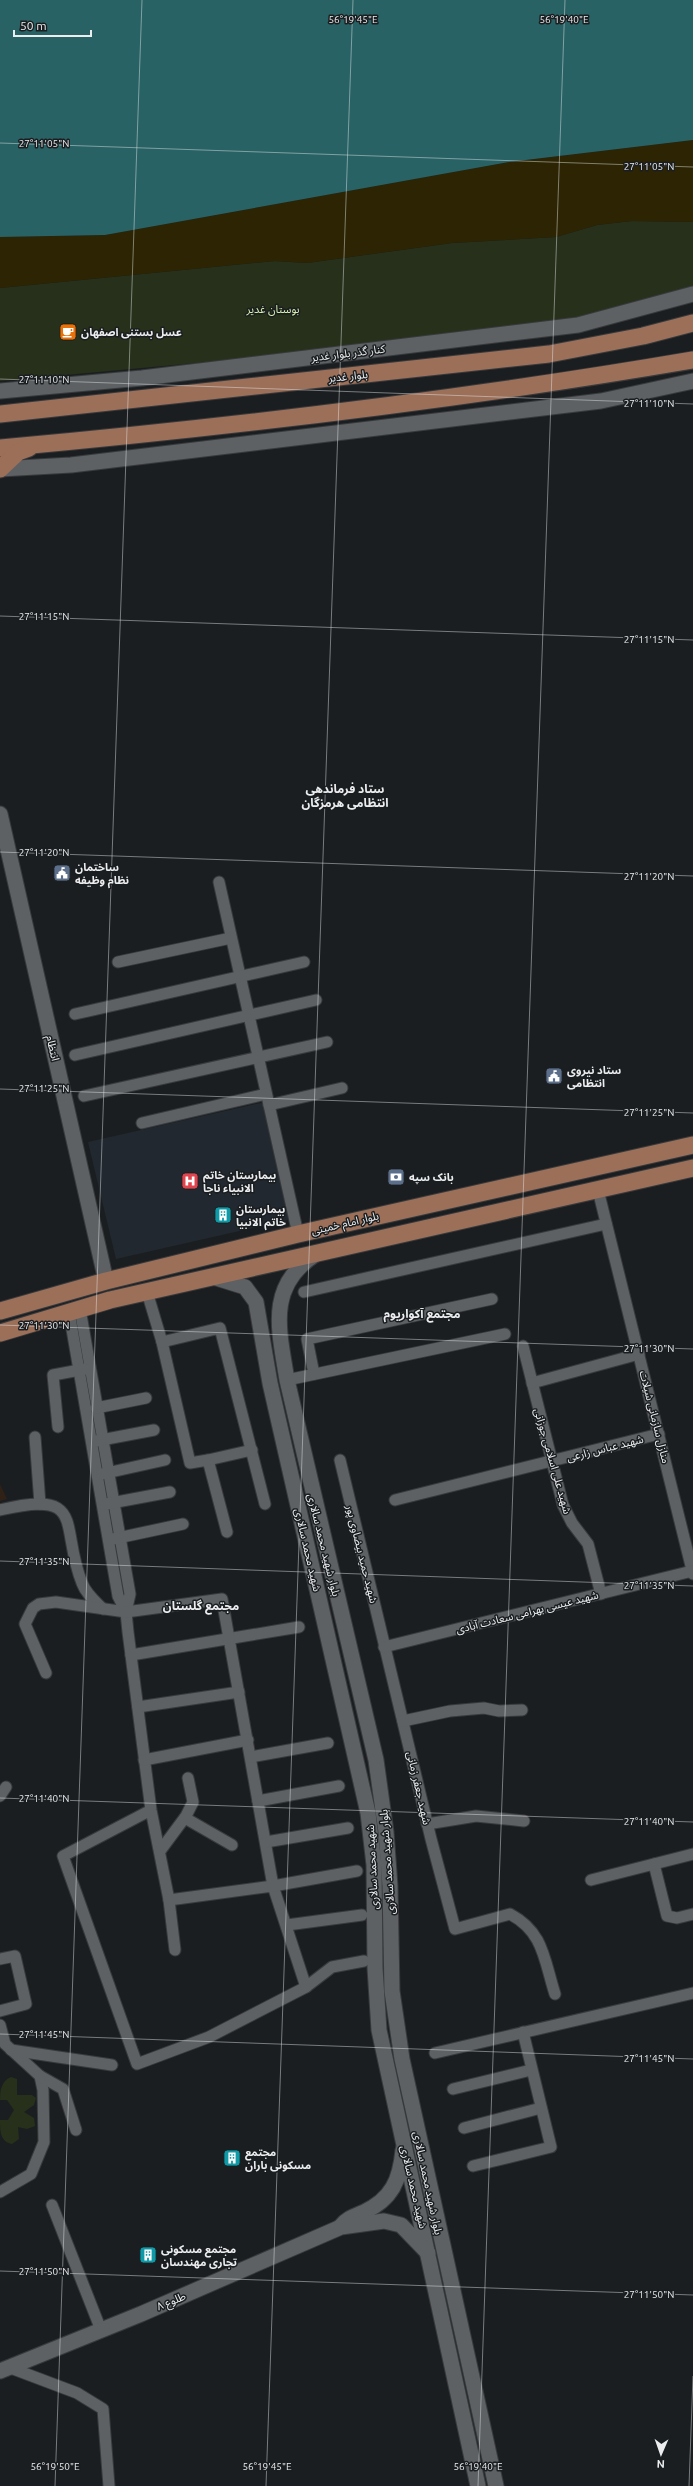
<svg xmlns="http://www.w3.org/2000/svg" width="693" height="2486" font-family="Ubuntu,'Noto Sans Arabic',sans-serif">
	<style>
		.built { fill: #21282f }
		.education { fill: #302116 }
		.green { fill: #27301a }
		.sand { fill: #2c2403 }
		.water { fill: #296264 }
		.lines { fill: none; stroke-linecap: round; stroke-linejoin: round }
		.street-casing { stroke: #383a3c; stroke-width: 13 }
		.secondary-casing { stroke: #383a3c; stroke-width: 17 }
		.primary-casing { stroke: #383a3c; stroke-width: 19 }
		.street { stroke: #5d6164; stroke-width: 11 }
		.secondary { stroke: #5d6164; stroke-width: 15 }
		.primary { stroke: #9c6f59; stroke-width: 17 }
		.ticks { fill: none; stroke: #ebedef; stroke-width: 1; stroke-opacity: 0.45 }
		.labels { text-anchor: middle; stroke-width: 3; stroke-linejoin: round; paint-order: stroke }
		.park-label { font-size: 11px; fill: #d5f0af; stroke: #1b1e20 }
		.poi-label { font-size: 11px; font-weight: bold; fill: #ebedef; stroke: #1b1e20; text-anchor: start }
		.street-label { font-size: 11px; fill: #ebedef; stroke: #1b1e20 }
		.neighbourhood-label { font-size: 12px; font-weight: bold; fill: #ebedef; stroke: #1b1e20 }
		.ticks-label { font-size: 10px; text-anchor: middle; fill: #ebedef; stroke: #1b1e20; stroke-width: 3; stroke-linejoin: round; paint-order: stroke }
	</style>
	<rect width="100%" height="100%" fill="#1b1e20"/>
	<polygon class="built" points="265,1102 292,1219 116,1259 88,1142"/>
	<polygon class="education" points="0,1484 7,1499 0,1501"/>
	<g class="green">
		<polygon points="632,221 693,222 693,300 593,321 337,350 0,381 0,288 275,261 307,263 452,243 556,237 597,225"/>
		<path d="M11,2077L17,2079V2095H32L36,2098L34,2105L24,2112L34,2118L35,2126L27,2129L18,2127L19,2139L12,2144C0,2142 0,2130 0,2120H8L14,2110L7,2100H0C0,2091 1,2081 11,2077Z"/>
	</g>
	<polygon class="sand" points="693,140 693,222 632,221 597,225 556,237 452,243 307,263 275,261 0,288 0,237 105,235 509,162"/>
	<polygon class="water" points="0,0 693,0 693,140 509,162 105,235 0,237"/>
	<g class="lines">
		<g class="street-casing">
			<g id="street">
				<polyline points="219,882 298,1234"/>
				<polyline points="118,962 231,938"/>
				<polyline points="75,1014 304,962"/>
				<polyline points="75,1055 316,1000"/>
				<polyline points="84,1096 327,1042"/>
				<polyline points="269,1105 342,1088"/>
				<polyline points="142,1123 266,1094"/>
				<polyline points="598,1190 693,1574"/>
				<polyline points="147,1292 162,1342 190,1463 208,1460 227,1532"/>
				<polyline points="304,1292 606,1224"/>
				<polyline points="80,1309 130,1594 126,1612 128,1632 151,1810 169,1900 273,1886 306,1987 209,2037 137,2064 63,1856 151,1810"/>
				<polyline points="69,1312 118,1596 126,1612"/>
				<polyline points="162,1342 220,1328 265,1504"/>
				<polyline points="523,1346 563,1505 572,1523 588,1544 601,1594"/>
				<polyline points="314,1374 307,1339 492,1299"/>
				<polyline points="287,1380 505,1334"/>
				<polyline points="532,1383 639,1354"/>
				<polyline points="96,1408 146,1398"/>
				<polyline points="58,1427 53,1375 85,1369"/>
				<polyline points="35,1437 40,1504"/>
				<polyline points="96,1441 154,1430"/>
				<polyline points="208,1460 252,1450"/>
				<path d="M340,1460L431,1839L455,1929L510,1914C544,1932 544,1960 555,1994"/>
				<polyline points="102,1474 165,1460"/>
				<polyline points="395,1500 659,1434"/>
				<polyline points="106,1504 170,1492"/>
				<path d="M0,1510C88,1489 59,1526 82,1583C86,1594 95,1601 103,1609"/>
				<polyline points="113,1539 183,1524"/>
				<polyline points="384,1647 692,1571"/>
				<polyline points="131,1655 299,1627"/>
				<polyline points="46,1673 25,1624 33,1608 39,1604 56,1602 126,1612 222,1599 273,1886 357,1871"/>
				<polyline points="138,1707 239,1692"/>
				<polyline points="403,1721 450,1711 484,1708 499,1711 522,1710"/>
				<polyline points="251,1757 328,1743"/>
				<polyline points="144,1760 248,1740"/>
				<polyline points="0,1796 6,1787"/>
				<polyline points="258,1801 339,1786"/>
				<polyline points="185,1818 232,1845"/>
				<polyline points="427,1824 476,1816 524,1821"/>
				<polyline points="266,1842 348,1828"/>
				<polyline points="160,1851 186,1816 193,1802 188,1778"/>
				<polyline points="654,1864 667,1916 677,1918 693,1914"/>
				<polyline points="591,1880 693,1854"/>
				<polyline points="169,1900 175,1950"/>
				<polyline points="287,1925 362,1915"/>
				<polyline points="0,1959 15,1956 26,2004 0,2011"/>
				<polyline points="306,1987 332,1967 364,1961"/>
				<polyline points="0,2025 5,2044 40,2076 43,2090 44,2142 31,2174 0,2192"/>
				<polyline points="11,2050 112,2065"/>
				<polyline points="435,2053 693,1993"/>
				<polyline points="40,2076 63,2089 76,2130"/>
				<polyline points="453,2089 531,2070"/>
				<polyline points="464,2128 541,2108"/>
				<polyline points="473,2166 551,2147 523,2032"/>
				<polyline points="52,2205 101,2330"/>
				<polyline points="8,2367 77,2393 103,2409 109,2486"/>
			</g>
		</g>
		<g class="secondary-casing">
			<g id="secondary">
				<polyline points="0,391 142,378 578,325 693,294"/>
				<polyline points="0,469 71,465 601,401 693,381"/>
				<polyline points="0,814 106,1281"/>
				<path d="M316,1254C266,1286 279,1330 287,1380L376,1760L386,1832L390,1886L392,1991L402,2059L496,2486"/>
				<polyline points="213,1277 245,1287 256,1302 270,1383 368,1813 374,1865 375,1968 379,2030 478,2486"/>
				<path d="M341,2226C347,2218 355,2216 364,2212C392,2199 400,2180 403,2150"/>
				<polyline points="0,2371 141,2314 341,2227 384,2221 401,2225 428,2253"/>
			</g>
		</g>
		<g class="primary-casing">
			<g id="primary">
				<polyline points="0,414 549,354 643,336 693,323"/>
				<path d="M0,448C231,427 465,399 693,360"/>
				<polyline points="0,469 18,452 29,448"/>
				<polyline points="0,1311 106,1281 298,1234 693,1145"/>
				<polyline points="0,1333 110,1300 693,1168"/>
			</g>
		</g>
		<use href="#street" class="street"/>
		<use href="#secondary" class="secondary"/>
		<use href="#primary" class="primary"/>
	</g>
	<path class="ticks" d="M0,143L693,167M0,379L693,404M0,616L693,640M0,852L693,876M0,1089L693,1113M0,1325L693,1349M0,1561L693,1586M0,1798L693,1822M0,2034L693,2059M0,2271L693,2295M55,2486L142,0M266,2486L353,0M478,2486L565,0M689,2486L693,2376"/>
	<defs>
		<g id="cafe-square" transform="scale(0.9)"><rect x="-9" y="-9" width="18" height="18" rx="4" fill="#e8710a" stroke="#1b1e20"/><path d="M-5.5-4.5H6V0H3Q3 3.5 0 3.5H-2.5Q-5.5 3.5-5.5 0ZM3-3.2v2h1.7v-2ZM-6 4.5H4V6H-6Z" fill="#fff"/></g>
		<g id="civic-square" transform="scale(0.9)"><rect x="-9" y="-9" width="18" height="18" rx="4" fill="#5c6f8a" stroke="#1b1e20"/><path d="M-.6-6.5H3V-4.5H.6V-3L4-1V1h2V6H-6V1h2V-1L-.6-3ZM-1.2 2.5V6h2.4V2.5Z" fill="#fff"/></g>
		<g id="bank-square" transform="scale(0.9)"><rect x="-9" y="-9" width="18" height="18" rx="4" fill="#5c6f8a" stroke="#1b1e20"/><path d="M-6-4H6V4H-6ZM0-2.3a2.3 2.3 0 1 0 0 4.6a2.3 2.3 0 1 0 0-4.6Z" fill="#fff"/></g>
		<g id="hospital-square" transform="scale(0.9)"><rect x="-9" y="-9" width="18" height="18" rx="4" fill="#e0444e" stroke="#1b1e20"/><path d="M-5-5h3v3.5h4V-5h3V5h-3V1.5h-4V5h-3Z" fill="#fff"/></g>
		<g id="building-square" transform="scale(0.9)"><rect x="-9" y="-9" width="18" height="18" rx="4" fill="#0f9aa8" stroke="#1b1e20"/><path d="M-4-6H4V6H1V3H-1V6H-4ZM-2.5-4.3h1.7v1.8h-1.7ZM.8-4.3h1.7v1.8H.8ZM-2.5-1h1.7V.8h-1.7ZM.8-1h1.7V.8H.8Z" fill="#fff"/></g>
	</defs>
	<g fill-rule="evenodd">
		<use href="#cafe-square" x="68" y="332"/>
		<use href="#civic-square" x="62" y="873"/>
		<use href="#civic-square" x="554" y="1076"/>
		<use href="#bank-square" x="396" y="1177"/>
		<use href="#hospital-square" x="190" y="1181"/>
		<use href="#building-square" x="223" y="1215"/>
		<use href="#building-square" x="232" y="2158"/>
		<use href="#building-square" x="148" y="2255"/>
	</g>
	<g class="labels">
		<g class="park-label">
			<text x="273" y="313">بوستان غدیر</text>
		</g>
		<g class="poi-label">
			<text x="81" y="336">عسل بستنی اصفهان</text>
			<text x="75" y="871">ساختمان<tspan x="75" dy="13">نظام وظیفه</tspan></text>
			<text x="567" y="1074">ستاد نیروی<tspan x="567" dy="13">انتظامی</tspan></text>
			<text x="203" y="1179">بیمارستان خاتم<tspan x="203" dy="13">الانبیاء ناجا</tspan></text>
			<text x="409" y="1181">بانک سپه</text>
			<text x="236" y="1213">بیمارستان<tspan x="236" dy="13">خاتم الانبیا</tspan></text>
			<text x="245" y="2156">مجتمع<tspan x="245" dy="13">مسکونی باران</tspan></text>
			<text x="161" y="2253">مجتمع مسکونی<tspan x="161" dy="13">تجاری مهندسان</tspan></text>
		</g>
		<g class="street-label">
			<text transform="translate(348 353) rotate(-7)" y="4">کنار گذر بلوار غدیر</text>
			<text transform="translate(348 376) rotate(-6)" y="4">بلوار غدیر</text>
			<text transform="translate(53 1048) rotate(77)" y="4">انتظام</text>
			<text transform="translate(345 1223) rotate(-13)" y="4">بلوار امام خمینی</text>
			<text transform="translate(655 1417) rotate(76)" y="4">منازل سازمانی شیلات</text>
			<text transform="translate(605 1448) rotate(-14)" y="4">شهید عباس زارعی</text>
			<text transform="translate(553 1461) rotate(74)" y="4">شهید علی اسلامی جوزانی</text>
			<text transform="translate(324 1545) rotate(76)" y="4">بلوار شهید محمد سالاری</text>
			<text transform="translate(308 1550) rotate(77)" y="4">شهید محمد سالاری</text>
			<text transform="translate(362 1554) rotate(76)" y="4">شهید حمید بیضاوی پور</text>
			<text transform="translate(527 1612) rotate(-14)" y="4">شهید عیسی بهرامی سعادت آبادی</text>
			<text transform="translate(419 1788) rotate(77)" y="4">شهید جعفر زمانی</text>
			<text transform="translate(387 1862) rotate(-94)" y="4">بلوار شهید محمد سالاری</text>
			<text transform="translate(372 1867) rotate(-93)" y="4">شهید محمد سالاری</text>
			<text transform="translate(428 2183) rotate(78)" y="4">بلوار شهید محمد سالاری</text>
			<text transform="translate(414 2187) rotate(77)" y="4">شهید محمد سالاری</text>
			<text transform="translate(171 2301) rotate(-23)" y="4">طلوع ۸</text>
		</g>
		<g class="neighbourhood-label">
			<text x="345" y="793">ستاد فرماندهی<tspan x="345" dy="14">انتظامی هرمزگان</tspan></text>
			<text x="422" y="1318">مجتمع آکواریوم</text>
			<text x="201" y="1610">مجتمع گلستان</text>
		</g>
	</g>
	<g class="ticks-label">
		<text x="353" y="23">56°19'45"E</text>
		<text x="564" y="23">56°19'40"E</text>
		<text x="44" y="147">27°11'05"N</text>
		<text x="649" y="170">27°11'05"N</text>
		<text x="44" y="383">27°11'10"N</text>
		<text x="649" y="407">27°11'10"N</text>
		<text x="44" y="620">27°11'15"N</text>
		<text x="649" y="643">27°11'15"N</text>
		<text x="44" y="856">27°11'20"N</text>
		<text x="649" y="880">27°11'20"N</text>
		<text x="44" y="1092">27°11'25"N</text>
		<text x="649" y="1116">27°11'25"N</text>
		<text x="44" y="1329">27°11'30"N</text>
		<text x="649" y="1352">27°11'30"N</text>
		<text x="44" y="1565">27°11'35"N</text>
		<text x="649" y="1589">27°11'35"N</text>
		<text x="44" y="1802">27°11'40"N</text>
		<text x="649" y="1825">27°11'40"N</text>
		<text x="44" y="2038">27°11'45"N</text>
		<text x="649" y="2062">27°11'45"N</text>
		<text x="44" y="2275">27°11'50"N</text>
		<text x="649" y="2298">27°11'50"N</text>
		<text x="55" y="2470">56°19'50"E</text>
		<text x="267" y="2470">56°19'45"E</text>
		<text x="478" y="2470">56°19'40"E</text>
	</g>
	<g transform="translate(661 2454) rotate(182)" stroke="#1b1e20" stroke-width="3" paint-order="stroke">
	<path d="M0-3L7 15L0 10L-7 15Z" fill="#ebedef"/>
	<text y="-6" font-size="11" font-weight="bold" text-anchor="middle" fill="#ebedef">N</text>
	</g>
	<path d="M14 30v6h77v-6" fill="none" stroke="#ebedef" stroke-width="2"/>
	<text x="20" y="30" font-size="12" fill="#ebedef" stroke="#1b1e20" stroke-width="3" paint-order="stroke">50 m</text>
</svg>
